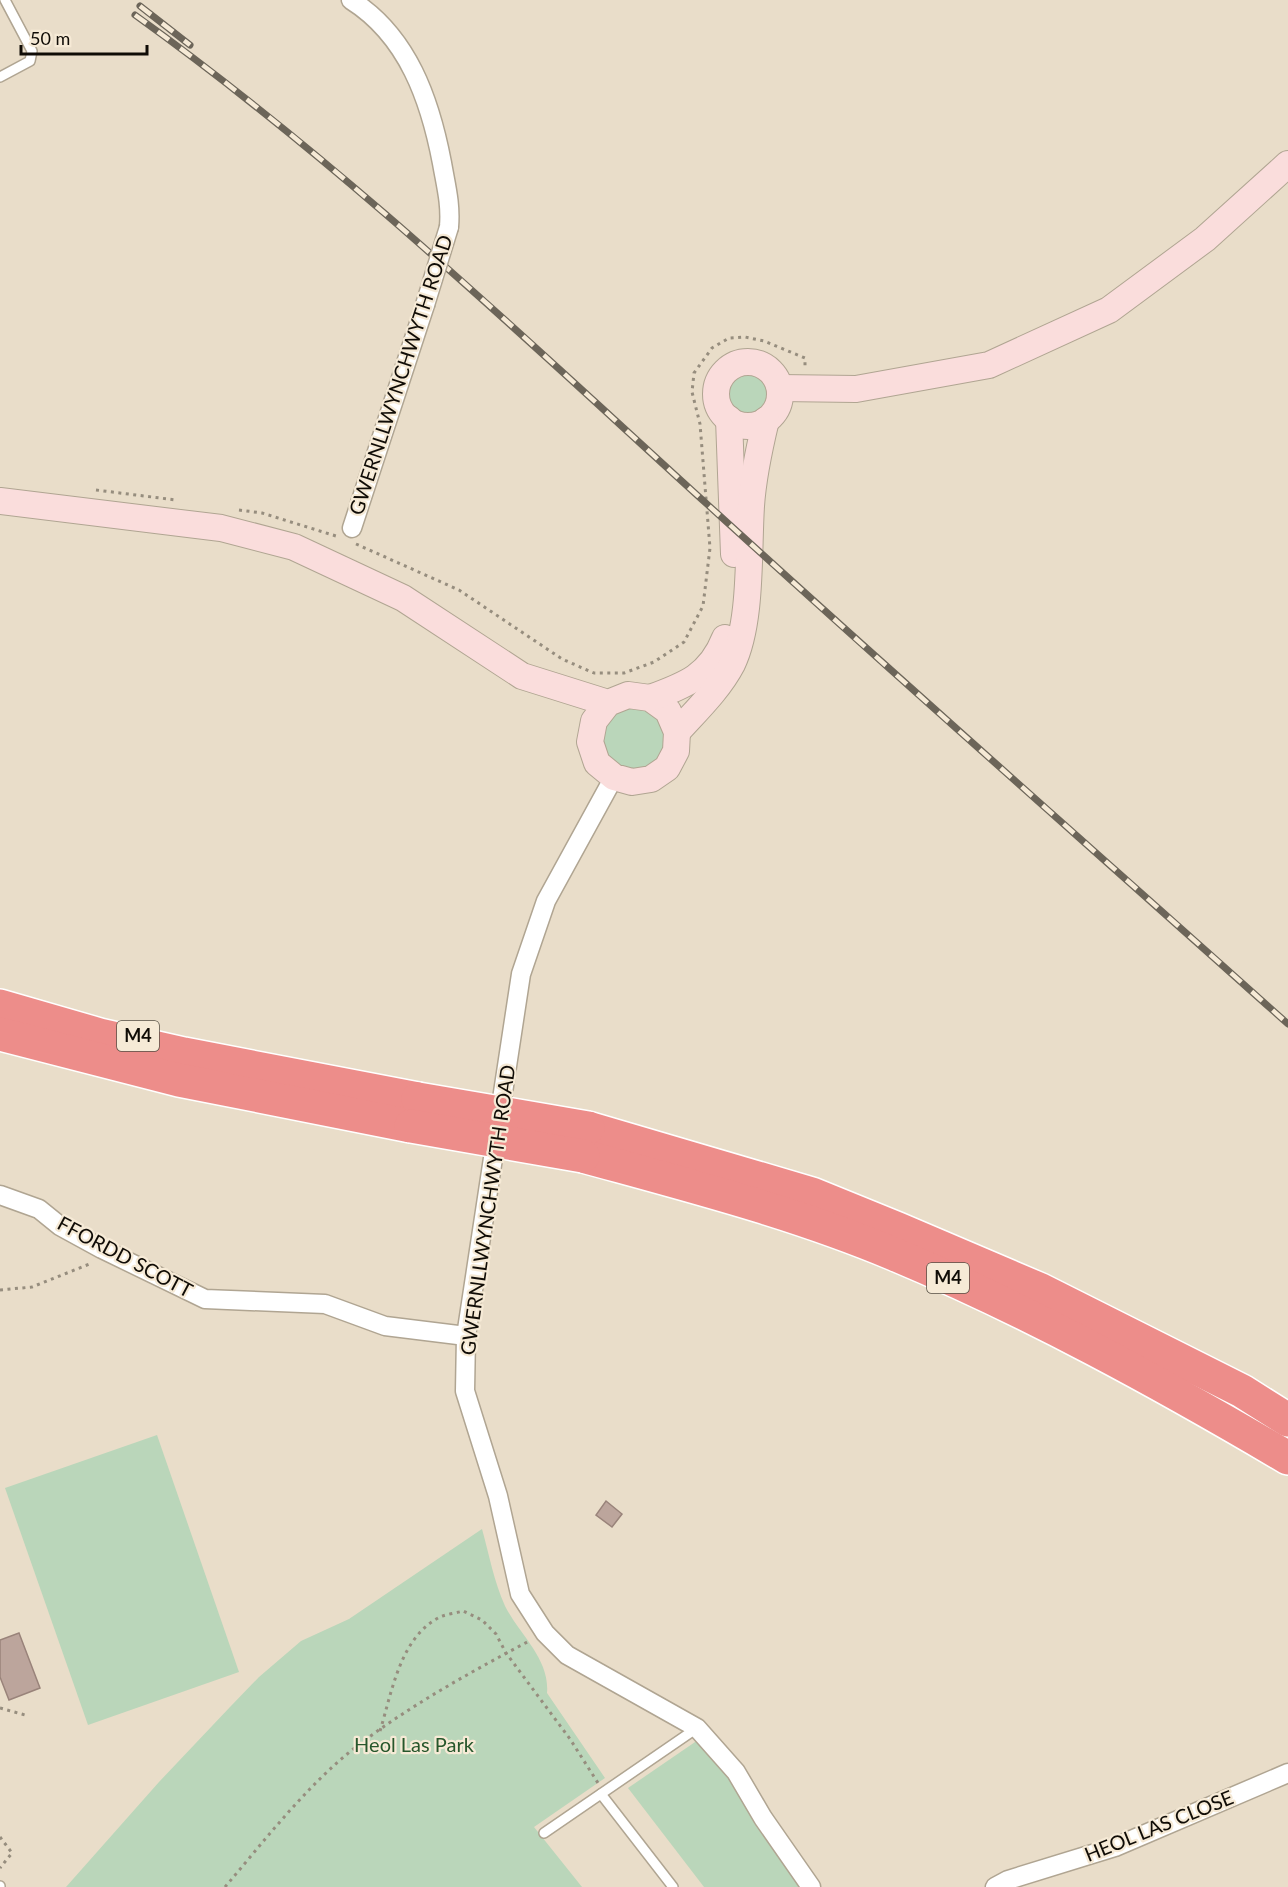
<svg xmlns="http://www.w3.org/2000/svg" width="1288" height="1887" font-family="Lato,sans-serif">
	<style>
		.green { fill: #bad6ba }
		.building { fill: #bca59c; stroke: #99837a; stroke-width: 1.5 }
		.lines { fill: none; stroke-linecap: round; stroke-linejoin: round }
		.lane-casing { stroke: #b0a592; stroke-width: 12 }
		.street-casing { stroke: #b0a592; stroke-width: 21 }
		.secondary-casing { stroke: #b0a592; stroke-width: 28 }
		.highway-casing { stroke: #fff; stroke-width: 36 }
		.path { stroke: #968d7e; stroke-width: 3; stroke-dasharray: 3 4.5; stroke-linecap: butt }
		.lane { stroke: #fff; stroke-width: 9 }
		.street { stroke: #fff; stroke-width: 18 }
		.secondary { stroke: #fadddc; stroke-width: 26 }
		.highway { stroke: #ed8d8a; stroke-width: 33 }
		.rail-casing { stroke: #6c6559; stroke-width: 7 }
		.rail { stroke: #f6ead6; stroke-width: 4.5; stroke-dasharray: 14; stroke-linecap: butt }
		.street-bridge-casing { stroke: #b0a592; stroke-width: 21; stroke-linecap: butt }
		.highway-bridge-casing { stroke: #fff; stroke-width: 36; stroke-linecap: butt }
		.street-bridge { stroke: #fff; stroke-width: 18 }
		.highway-bridge { stroke: #ed8d8a; stroke-width: 33 }
		.labels { text-anchor: middle; stroke-width: 4.5; stroke-linejoin: round; paint-order: stroke }
		.shield { fill: #f6ead6; stroke: #554f44; stroke-width: 1.5 }
		.shield-label { font-size: 18px; font-weight: bold; fill: #100c06 }
		.street-label { font-size: 20px; fill: #100c06; stroke: #f6ead6 }
		.park-label { font-size: 20px; fill: #27572c; stroke: #f6ead6 }
	</style>
	<rect width="100%" height="100%" fill="#e9ddc9"/>
	<g class="green">
		<circle cx="749" cy="394" r="21"/>
		<circle cx="634" cy="739" r="31"/>
		<polygon points="157,1435 239,1672 88,1725 5,1488"/>
		<path d="M482,1529C489,1554 494,1582 505,1606C519,1634 550,1659 547,1693L605,1778L534,1827L582,1887H66L159,1782L230,1707L259,1677L301,1641L349,1619Z"/>
		<polygon points="698,1740 749,1803 807,1887 704,1887 628,1788"/>
	</g>
	<g class="building">
		<polygon points="606,1501 622,1514 612,1527 596,1515"/>
		<polygon points="19,1633 40,1688 9,1700 0,1677 0,1640"/>
	</g>
	<g class="lines">
		<g class="lane-casing">
			<g id="lane">
				<polyline points="0,77 30,61 32,51 5,0"/>
				<polyline points="601,1794 673,1887"/>
				<polyline points="544,1833 697,1728"/>
				<polyline points="0,1886 0,1887"/>
			</g>
		</g>
		<g class="street-casing">
			<g id="street">
				<path d="M351,0C408,36 430,100 442,163C446,186 451,204 449,227"/>
				<polyline points="352,528 425,305"/>
				<polyline points="614,777 546,901 521,974 466,1336 465,1391 498,1496 520,1594 545,1633 567,1655 697,1728 736,1772 763,1818 811,1887"/>
				<polyline points="0,1195 39,1209 60,1226 102,1249 205,1299 325,1304 385,1326 466,1336"/>
				<polyline points="995,1887 1008,1880 1115,1847 1288,1773"/>
			</g>
		</g>
		<g class="secondary-casing">
			<g id="secondary">
				<circle cx="748" cy="394" r="32"/>
				<polyline points="780,388 856,389 989,365 1109,310 1205,239 1288,164"/>
				<polyline points="729,419 734,554"/>
				<polyline points="0,501 221,528 294,547 403,598 522,676 608,703 628,695 650,698 668,711 677,732 676,751 667,768 651,779 632,782 614,777 597,763 590,742 594,721 608,703"/>
				<path d="M650,698C686,685 710,676 725,638"/>
				<path d="M677,732C696,711 719,689 732,664C752,623 748,552 751,506C753,476 759,449 766,420"/>
			</g>
		</g>
		<g class="highway-casing">
			<g id="highway">
				<polyline points="0,1006 100,1035 184,1054 418,1099"/>
				<polyline points="0,1034 179,1080 411,1126"/>
				<polyline points="588,1128 812,1194 898,1229 1041,1290 1242,1391 1288,1420"/>
				<path d="M583,1156C688,1185 794,1212 894,1254C1030,1311 1161,1383 1288,1458"/>
			</g>
		</g>
		<g class="path">
			<polyline points="96,490 176,500"/>
			<polyline points="239,510 262,513 336,536"/>
			<polyline points="356,544 459,590 562,659 594,673 624,673 654,662 684,642 703,606 710,548 700,424 692,392 694,373 712,348 729,338 745,337 764,341 805,358 805,367"/>
			<polyline points="0,1290 32,1287 92,1263"/>
			<polyline points="0,1708 25,1715"/>
			<path d="M380,1731C392,1692 400,1637 440,1617C447,1614 456,1613 463,1611L482,1620L496,1634L506,1653L570,1739L598,1783"/>
			<polyline points="0,1837 12,1853 0,1868"/>
			<path d="M225,1887C264,1841 305,1788 352,1750C407,1707 469,1673 531,1640"/>
		</g>
		<use href="#lane" class="lane"/>
		<use href="#street" class="street"/>
		<use href="#secondary" class="secondary"/>
		<use href="#highway" class="highway"/>
		<g class="rail-casing">
			<g id="rail">
				<polyline points="140,6 190,45"/>
				<path d="M135,15C340,162 522,336 708,505C900,680 1095,851 1288,1024"/>
			</g>
		</g>
		<use href="#rail" class="rail"/>
		<g class="street-bridge-casing">
			<polyline id="street-bridge" points="425,305 449,227"/>
		</g>
		<g class="highway-bridge-casing">
			<g id="highway-bridge">
				<polyline points="418,1099 588,1128"/>
				<polyline points="411,1126 583,1156"/>
			</g>
		</g>
		<use href="#street-bridge" class="street-bridge"/>
		<use href="#highway-bridge" class="highway-bridge"/>
	</g>
	<g class="labels">
		<g class="shield">
			<rect x="117" y="1021" width="42" height="30" rx="4.5"/>
			<rect x="927" y="1263" width="42" height="30" rx="4.5"/>
		</g>
		<g class="shield-label">
			<text x="138" y="1042">M4</text>
			<text x="948" y="1284">M4</text>
		</g>
		<g class="street-label">
			<text transform="translate(401 375) rotate(-72)" y="7">GWERNLLWYNCHWYTH ROAD</text>
			<text transform="translate(488 1210) rotate(-82)" y="7">GWERNLLWYNCHWYTH ROAD</text>
			<text transform="translate(125 1257) rotate(28)" y="7">FFORDD SCOTT</text>
			<text transform="translate(1159 1826) rotate(-22)" y="7">HEOL LAS CLOSE</text>
		</g>
		<g class="park-label">
			<text x="414" y="1752">Heol Las Park</text>
		</g>
	</g>
	<path d="M21 45v9h126v-9" fill="none" stroke="#100c06" stroke-width="3"/>
	<text x="30" y="45" font-size="18" fill="#100c06" stroke="#f6ead6" stroke-width="4.5" paint-order="stroke">50 m</text>
</svg>
